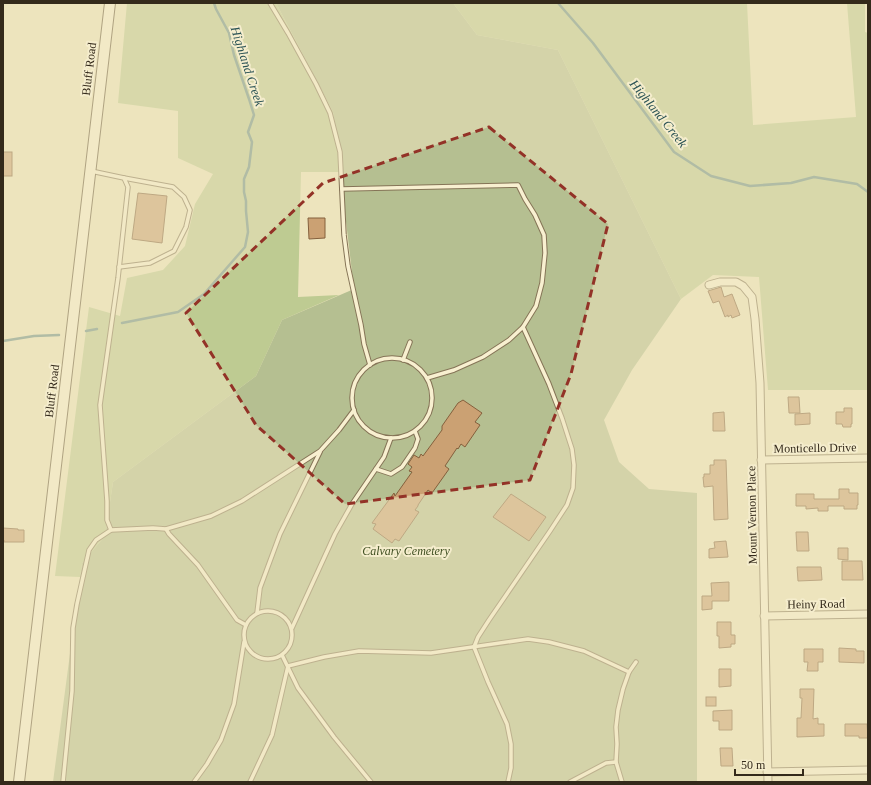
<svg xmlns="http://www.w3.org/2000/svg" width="871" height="785" font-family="Georgia,serif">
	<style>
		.green { fill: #becb92 }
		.cemetery { fill: #b5bf91 }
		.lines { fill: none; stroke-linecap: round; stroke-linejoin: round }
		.stream { stroke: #698c87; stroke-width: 2.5 }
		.building { fill: #cba173; stroke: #84603d }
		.service-casing { stroke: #857457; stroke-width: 5.5 }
		.minor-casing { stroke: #857457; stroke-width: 9 }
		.secondary-casing { stroke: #66553a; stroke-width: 12 }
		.service { stroke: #f8f0d0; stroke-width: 3.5 }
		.minor { stroke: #f8f0d0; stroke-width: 7 }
		.secondary { stroke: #f8f0d0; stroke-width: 10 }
		.marked { fill: none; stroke: #933227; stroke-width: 3; stroke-dasharray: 8 5; stroke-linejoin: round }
		.labels { text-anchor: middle; stroke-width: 4; stroke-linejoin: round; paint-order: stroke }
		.street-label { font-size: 12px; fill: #342a1b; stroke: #f5edcd }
		.park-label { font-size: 12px; font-style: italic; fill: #405022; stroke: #f5edcd }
		.water-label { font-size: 13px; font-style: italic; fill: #2a5254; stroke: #f5edcd }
	</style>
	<rect width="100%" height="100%" fill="#ede4bd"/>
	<g class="green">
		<polygon points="127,3 276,3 333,112 340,172 301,172 298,297 339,295 282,320 256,376 113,482 105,536 82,563 80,577 55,576 89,307 120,316 127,278 163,270 185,246 195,204 213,174 178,158 178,111 118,103"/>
		<polygon points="453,3 747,3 753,125 856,117 847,3 865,3 865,32 868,33 868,390 768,390 759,277 713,275 681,299 558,50 477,35"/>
	</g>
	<polygon class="cemetery" points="276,3 453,3 477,35 558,50 681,299 632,370 604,420 619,462 649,489 697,493 697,782 53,782 82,563 105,536 113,482 256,376 282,320 354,289 333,112"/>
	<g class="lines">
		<g class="stream">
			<polyline points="558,3 593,43 674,152 711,176 750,186 791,183 814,177 857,184 868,192"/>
			<polyline points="122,323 178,312 204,294 245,247 248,232 246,211 246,201 244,192 244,179 249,167 252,142 248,132 254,115 249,99 234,55 229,33 216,9 214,3"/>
			<polyline points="86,331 97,329"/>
			<polyline points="3,341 34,336 59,335"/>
		</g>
	</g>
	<g class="building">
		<rect x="3" y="152" width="9" height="24"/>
		<polygon points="138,193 167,196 162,243 132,239"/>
		<polygon points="308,218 325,218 325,238 309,239"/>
		<polygon points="721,287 724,297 732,294 740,315 732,318 731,315 728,317 728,315 725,317 719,301 713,303 708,291"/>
		<polygon points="788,397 799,397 800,413 789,413"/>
		<polygon points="463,400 482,413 475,422 480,425 465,447 461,444 458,449 457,448 445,466 449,469 432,493 428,490 418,505 418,506 415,510 419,512 399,541 395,539 392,543 373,529 376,524 372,523 394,493 395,496 412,472 409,471 412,467 408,464 414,455 419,458 421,454 423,456 442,430 442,426 458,403"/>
		<polygon points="844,408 852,408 852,424 851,424 851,427 843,427 842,424 836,424 836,412 844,412"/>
		<polygon points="724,412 725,431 713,431 713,413"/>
		<polygon points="810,413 810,424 795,425 795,414"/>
		<polygon points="714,460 726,460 728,519 714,520 713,486 704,487 703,477 704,477 704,474 710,474 710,465 714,465"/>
		<polygon points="839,489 849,489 849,493 858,493 858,505 857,505 857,509 844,509 844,506 828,506 828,511 818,511 818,508 806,509 806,506 796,506 796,494 814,494 814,499 839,499"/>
		<polygon points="511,494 546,517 529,541 493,517"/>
		<polygon points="3,528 18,529 18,530 24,530 24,542 4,542 4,540 3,540"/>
		<polygon points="796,532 808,532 809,551 797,551"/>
		<polygon points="726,541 728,557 709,558 709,549 715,548 714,542"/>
		<polygon points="838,548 848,548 848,560 838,559"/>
		<polygon points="842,561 862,561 863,580 842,580"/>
		<polygon points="797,567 821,567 822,580 798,581"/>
		<polygon points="729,582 729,601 712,601 712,609 702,610 702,596 712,596 711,583"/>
		<polygon points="717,622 731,622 731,635 735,635 735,644 731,644 731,647 719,648 719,636 717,636"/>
		<polygon points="839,648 856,649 856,651 864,651 864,663 839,662"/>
		<polygon points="804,649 823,649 823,662 818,662 818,671 807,671 808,662 804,662"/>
		<polygon points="719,669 731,669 731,686 719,687"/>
		<polygon points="800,689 814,689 813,719 818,718 818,724 824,724 824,736 797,737 797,718 801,718 802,698 800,698"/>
		<rect x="706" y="697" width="10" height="9"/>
		<polygon points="732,710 732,730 719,730 719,721 713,721 713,711"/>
		<polygon points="845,724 867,724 868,738 859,738 859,736 845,736"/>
		<polygon points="720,748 732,748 733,766 721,766"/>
	</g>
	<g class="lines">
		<g class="service-casing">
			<g id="service">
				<polyline points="270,3 288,33 316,84 330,113 340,152 344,235 348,266 361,325 364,344 370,365"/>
				<polyline points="91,171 124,178 128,187 118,278 100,405 107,501 107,520 111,530"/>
				<polyline points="342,189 518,185 525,199 535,215 544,235 545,253 542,283 536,306 523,327 509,340 483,357 454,370 427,378"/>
				<polyline points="119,267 150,263 174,251 186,227 190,210 184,197 173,187 124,178"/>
				<circle cx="392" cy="398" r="40"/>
				<polyline points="403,360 410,342"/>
				<polyline points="376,469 391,474 402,467 415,448 418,439 415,431"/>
				<polyline points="166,529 169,534 198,565 237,620 246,625"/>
				<circle cx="268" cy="635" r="24"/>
				<polyline points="257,613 260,588 280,534 320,452"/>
				<polyline points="292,628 335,534 352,504 384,457 391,438"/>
				<polyline points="282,655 298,688 334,737 371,782"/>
				<polyline points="288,666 324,657 359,651 431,653 528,639 549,642 584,651 629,672"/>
				<polyline points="63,782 72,691 73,628 77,604 89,550 96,540 111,530 153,528 166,529 211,516 242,501 320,451 339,430 354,410"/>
				<polyline points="194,782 207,764 221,740 234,704 244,642"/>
				<polyline points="250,782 272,735 288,666"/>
				<polyline points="508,782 511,768 511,744 507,724 488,682 474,647 478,637 489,620 550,531 567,505 573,488 574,465 572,449 562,418 549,384 523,327"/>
				<polyline points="570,782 606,763 616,762"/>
				<polyline points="622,782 616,762 617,744 616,727 618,710 623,689 629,672 636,662"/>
			</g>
		</g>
		<g class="minor-casing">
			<g id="minor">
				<polyline points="709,285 720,282 736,282 743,286 752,297 755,319 760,383 768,782"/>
				<polyline points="761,460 868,458"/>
				<polyline points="764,616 868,614"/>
				<polyline points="767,772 868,770"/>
			</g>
		</g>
		<g class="secondary-casing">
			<polyline id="secondary" points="19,782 110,3"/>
		</g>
		<use href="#service" class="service"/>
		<use href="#minor" class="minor"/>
		<use href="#secondary" class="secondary"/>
	</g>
	<path d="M0 0H871V785H0ZM489,127L608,224L571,374L530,480L345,504L256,425L186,313L323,183Z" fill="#ede4bd" fill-opacity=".55" fill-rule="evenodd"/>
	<path class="marked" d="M489,127L608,224L571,374L530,480L345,504L256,425L186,313L323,183Z"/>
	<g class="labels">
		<g class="street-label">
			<text transform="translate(89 69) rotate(-83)" y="4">Bluff Road</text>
			<text transform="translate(52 391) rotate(-83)" y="4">Bluff Road</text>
			<text transform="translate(815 448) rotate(-1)" y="4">Monticello Drive</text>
			<text transform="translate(752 515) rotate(-91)" y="4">Mount Vernon Place</text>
			<text transform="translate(816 604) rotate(-1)" y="4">Heiny Road</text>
		</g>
		<g class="park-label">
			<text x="406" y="555">Calvary Cemetery</text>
		</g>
		<g class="water-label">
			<text transform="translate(248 66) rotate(72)" y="5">Highland Creek</text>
			<text transform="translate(659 113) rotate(51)" y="5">Highland Creek</text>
		</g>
	</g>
	<rect width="871" height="785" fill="none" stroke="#342a1b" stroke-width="8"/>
	<path d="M735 769v6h68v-6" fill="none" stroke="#342a1b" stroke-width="2"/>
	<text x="741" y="769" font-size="12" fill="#342a1b" stroke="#f5edcd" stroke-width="3" paint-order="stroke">50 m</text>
</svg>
